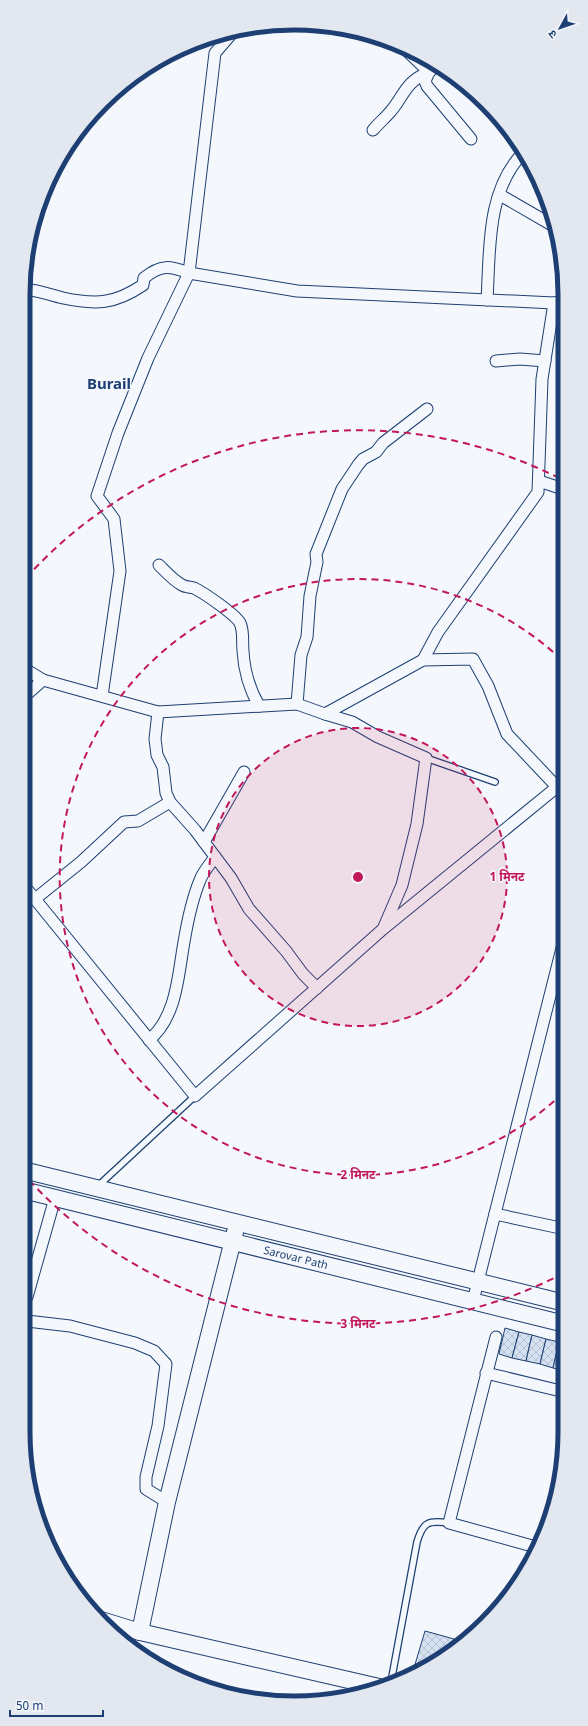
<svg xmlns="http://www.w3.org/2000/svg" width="588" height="1726" font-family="Georgia,'Noto Sans Devanagari',serif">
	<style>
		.building { fill: url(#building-cross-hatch); stroke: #1d3f73 }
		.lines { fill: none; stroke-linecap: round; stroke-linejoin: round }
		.lane-casing { stroke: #1d3f73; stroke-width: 8 }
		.street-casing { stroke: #1d3f73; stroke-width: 13 }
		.secondary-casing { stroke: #1d3f73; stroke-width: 18 }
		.lane { stroke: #f4f7fb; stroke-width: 5.5 }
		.street { stroke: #f4f7fb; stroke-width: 11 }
		.secondary { stroke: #f4f7fb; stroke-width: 16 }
		.ring { fill: none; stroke: #c2185b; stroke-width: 2; stroke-dasharray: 7 5 }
		.labels { text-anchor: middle; stroke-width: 3; stroke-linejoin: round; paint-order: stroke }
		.street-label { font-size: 11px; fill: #1d3f73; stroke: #f4f7fb }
		.district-label { font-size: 15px; font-weight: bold; fill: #1d3f73; stroke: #f4f7fb }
		.rim { fill: none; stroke: #1d3f73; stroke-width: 5 }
		.centre { fill: #c2185b; stroke: #f4f7fb; stroke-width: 2 }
		.ring-label { font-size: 12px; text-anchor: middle; font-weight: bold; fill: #c2185b; stroke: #f4f7fb; stroke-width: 3; stroke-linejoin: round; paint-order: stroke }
	</style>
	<defs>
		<pattern id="building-cross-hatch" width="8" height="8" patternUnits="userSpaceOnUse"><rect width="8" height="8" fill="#d5e0f0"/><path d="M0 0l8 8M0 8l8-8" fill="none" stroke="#b6c1d1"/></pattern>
	</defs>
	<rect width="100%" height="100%" fill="#f4f7fb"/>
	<g class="building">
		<polygon points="505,1328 519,1332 512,1358 499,1354"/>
		<polygon points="519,1332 532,1335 526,1361 512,1358"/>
		<polygon points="532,1335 546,1339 540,1364 526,1361"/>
		<polygon points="546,1339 559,1342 553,1368 540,1364"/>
		<polygon points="559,1342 565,1344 565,1371 553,1368"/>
		<polygon points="425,1631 454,1639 451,1652 445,1657 413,1671"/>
	</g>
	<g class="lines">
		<g class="lane-casing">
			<g id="lane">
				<polyline points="426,758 495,782"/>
				<polyline points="98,1186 195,1096"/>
				<path d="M391,1682L417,1542C423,1522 428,1520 449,1523"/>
			</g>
		</g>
		<g class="street-casing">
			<g id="street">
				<polyline points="405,49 429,72 437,65"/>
				<polyline points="429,72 425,81 427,86 471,139"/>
				<path d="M373,130C379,123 385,118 391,111C405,94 405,82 429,72"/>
				<polyline points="500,195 552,225"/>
				<path d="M24,289C38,290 50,295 63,298C96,305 115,304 143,285L144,278C161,264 170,266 189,273L297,291L554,303L563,301"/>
				<path d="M487,300C490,251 486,191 523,153"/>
				<polyline points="496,361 520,359 545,361"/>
				<polyline points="539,481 563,489"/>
				<path d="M159,565C166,572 173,580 182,585C185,587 190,587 194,588C204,593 235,614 240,623C244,631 242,642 243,651C244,669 250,690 259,706"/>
				<polyline points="423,660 438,632 538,492 542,379 554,303"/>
				<polyline points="25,669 43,680 158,712 297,704 325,714 423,660 473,659 488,686 507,734 557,787 564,781"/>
				<polyline points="25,696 43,680"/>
				<polyline points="102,696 120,571 114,519 97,496 118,433 148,358 189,273 215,53 234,31"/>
				<polyline points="297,704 301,655 307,637 310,596 317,562 316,554 342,489 358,465 363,459 376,452 383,443 427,409"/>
				<polyline points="158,712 155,739 157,755 163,767 166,793 170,802 195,830 231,878 249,909 286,951 303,974 317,988"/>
				<polyline points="325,714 352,722 378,737 426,758 417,824 402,885 384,927"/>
				<polyline points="204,842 244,772"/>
				<polyline points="26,888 195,1096 383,929 557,787 564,790"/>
				<polyline points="35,899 81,862 124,822 138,821 170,802"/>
				<path d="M149,1040C177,1017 178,975 184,942C187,924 193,897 200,880C203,872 210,864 215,857"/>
				<polyline points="495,1214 565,1229"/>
				<polyline points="27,1297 55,1198"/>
				<polyline points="473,1301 564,940"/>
				<polyline points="27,1321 70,1326 135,1343 154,1351 166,1364 158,1426 146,1477 146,1489 167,1502"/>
				<polyline points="496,1337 449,1523 536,1547"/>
				<polyline points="486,1373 565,1392"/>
			</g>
		</g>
		<g class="secondary-casing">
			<g id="secondary">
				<polyline points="27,1171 565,1303"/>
				<path id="s1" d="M27,1191L565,1324"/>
				<polyline points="101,1620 140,1632 379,1687"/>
				<polyline points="140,1632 167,1502 235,1232"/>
			</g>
		</g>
		<use href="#lane" class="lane"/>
		<use href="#street" class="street"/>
		<use href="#secondary" class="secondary"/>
	</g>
	<circle cx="358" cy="877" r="149" fill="#c2185b" fill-opacity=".12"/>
	<g class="ring">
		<circle cx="358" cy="877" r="149"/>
		<path d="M563 1093A298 298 0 1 1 563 661"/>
		<path d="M564 1273A447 447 0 0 1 28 1179M26 578A447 447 0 0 1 561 479"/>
	</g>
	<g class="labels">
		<g class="street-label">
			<text dy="4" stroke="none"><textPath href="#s1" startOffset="277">Sarovar Path</textPath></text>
		</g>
		<g class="district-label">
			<text x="109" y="389">Burail</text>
		</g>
	</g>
	<path d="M0 0H588V1726H0ZM294 30H294A264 264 0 0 1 558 294V1432A264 264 0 0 1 294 1696H294A264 264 0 0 1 30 1432V294A264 264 0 0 1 294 30Z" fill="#e3e8f0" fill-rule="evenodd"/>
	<path class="rim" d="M294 30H294A264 264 0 0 1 558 294V1432A264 264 0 0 1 294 1696H294A264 264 0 0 1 30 1432V294A264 264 0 0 1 294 30Z"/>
	<circle cx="358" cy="877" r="6" class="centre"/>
	<g class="ring-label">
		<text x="507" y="881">1 मिनट</text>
		<text x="358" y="1179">2 मिनट</text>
		<text x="358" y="1328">3 मिनट</text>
	</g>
	<g transform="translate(560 28) rotate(230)" stroke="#f4f7fb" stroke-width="3" paint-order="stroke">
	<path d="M0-3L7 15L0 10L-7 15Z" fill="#1d3f73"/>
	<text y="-6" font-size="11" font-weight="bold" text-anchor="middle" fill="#1d3f73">उ</text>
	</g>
	<path d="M10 1710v6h93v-6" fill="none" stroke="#1d3f73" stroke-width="2"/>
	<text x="16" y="1710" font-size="12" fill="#1d3f73" stroke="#f4f7fb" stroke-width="3" paint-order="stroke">50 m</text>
</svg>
